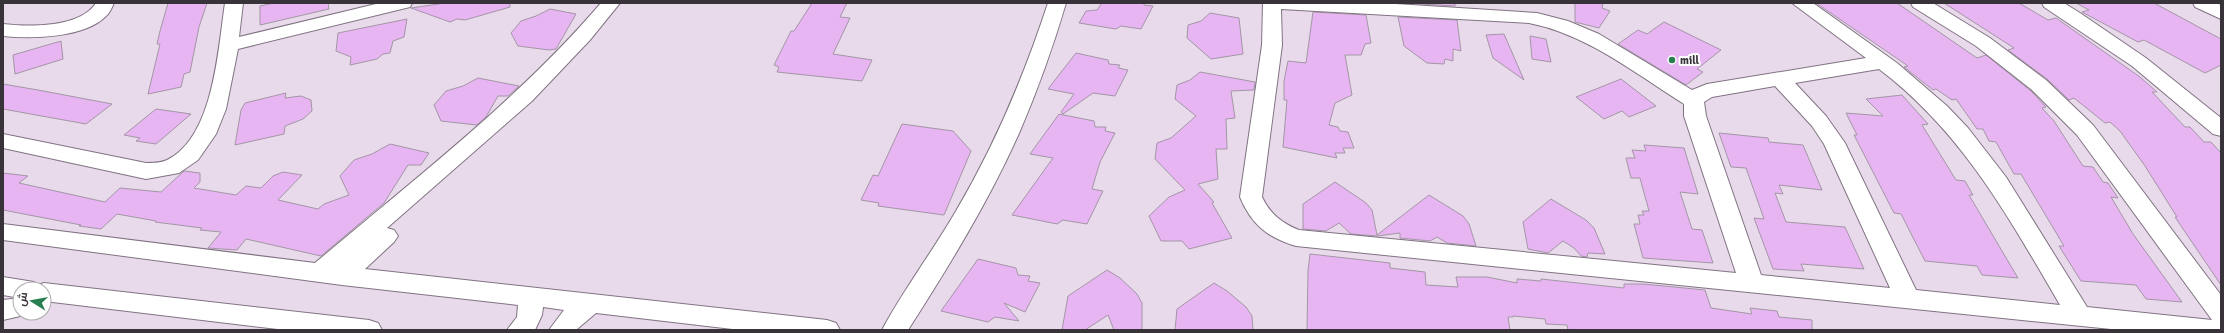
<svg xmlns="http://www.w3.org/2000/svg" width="2224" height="333" font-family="Signika,Cairo,sans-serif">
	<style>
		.building { fill: #e7b5f2; stroke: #a396a6 }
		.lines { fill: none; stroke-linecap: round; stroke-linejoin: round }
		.minor-casing { stroke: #807382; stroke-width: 2 }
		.minor { fill: #fff; fill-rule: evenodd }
		.poi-dot { fill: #277e51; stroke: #fff; stroke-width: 1.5 }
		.labels { text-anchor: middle; stroke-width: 4; stroke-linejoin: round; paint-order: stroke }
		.poi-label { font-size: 11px; font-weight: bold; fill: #383239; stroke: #fff; text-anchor: start }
	</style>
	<rect width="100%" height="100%" fill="#e8daeb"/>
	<g class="building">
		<polygon points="168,3 207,3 199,27 190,72 184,74 181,87 148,94 160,44 157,44 160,31"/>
		<polygon points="274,3 328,3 329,9 260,25 260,6"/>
		<polygon points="445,3 510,3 510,7 465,20 457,19 450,22 411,8"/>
		<polygon points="812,3 847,3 840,17 850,18 833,54 872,60 862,81 777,72 779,67 774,65 791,31 794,31"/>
		<polygon points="1102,3 1144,3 1144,5 1153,6 1141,29 1121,26 1116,29 1079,23 1086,11 1097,10"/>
		<polygon points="1404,3 1455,3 1455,6"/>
		<polygon points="1575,3 1603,3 1602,8 1610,11 1599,28 1575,22"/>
		<polygon points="1816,3 1897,3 1977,58 1986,55 2031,91 2046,107 2042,108 2054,121 2083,166 2093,167 2103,182 2108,183 2118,198 2111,197 2133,234 2182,302 2146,299 2136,285 2081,281 2059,246 2064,246 2021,174 2014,174 1996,142 1989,141 1983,129 1977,129 1956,99 1952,100 1936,89 1933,90 1904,67 1908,66"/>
		<polygon points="1944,3 2019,3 2048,20 2056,18 2140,77 2157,92 2152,92 2185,127 2190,127 2204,142 2211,142 2221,153 2221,285 2175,217 2177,217 2145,166 2120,131 2110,122 2105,123 2074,98 2069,100 2047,79 2008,50 2014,48"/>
		<polygon points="2076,3 2154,3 2221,39 2221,65 2205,73 2144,40 2138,42 2082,12 2089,10"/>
		<polygon points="550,9 576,14 556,49 549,50 518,46 511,33 521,21 536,16"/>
		<polygon points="1313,12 1366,15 1371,43 1365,44 1361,55 1345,55 1352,95 1335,103 1329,125 1338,127 1340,131 1348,132 1354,148 1343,148 1345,153 1335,153 1337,158 1283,147 1287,100 1284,100 1284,81 1288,61 1306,63"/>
		<polygon points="1210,13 1239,18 1243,54 1211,59 1187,38 1188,25 1201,21"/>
		<polygon points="1398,17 1457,20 1461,51 1453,49 1453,61 1445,59 1444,64 1427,63 1404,46"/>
		<polygon points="407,19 404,37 393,41 390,53 383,54 377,59 350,65 351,57 336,51 338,33"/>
		<polygon points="1664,22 1721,50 1697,69 1703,72 1686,85 1618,44 1638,30 1647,34"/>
		<polygon points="1504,34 1524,80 1493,58 1486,35"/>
		<polygon points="1530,36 1546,39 1551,62 1532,59"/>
		<polygon points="61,41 63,59 15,74 13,55"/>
		<polygon points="1076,53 1108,60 1109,64 1120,65 1118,68 1128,70 1115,96 1093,93 1063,114 1061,112 1074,94 1048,89"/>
		<polygon points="1200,72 1255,82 1254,90 1231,91 1235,118 1226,119 1227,149 1216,149 1218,179 1198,184 1214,202 1212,203 1232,238 1189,249 1182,241 1161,241 1149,216 1169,197 1185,190 1155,159 1157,143 1171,138 1196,116 1175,99 1177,85 1190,80"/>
		<polygon points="478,78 519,86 508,96 498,96 486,117 477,125 441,121 434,105 446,91 463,86"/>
		<polygon points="1621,79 1656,106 1629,117 1622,111 1604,119 1576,97"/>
		<polygon points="3,84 38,90 112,104 86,124 3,109"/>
		<polygon points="286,93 285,98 301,96 311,100 312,111 303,119 285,126 284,134 235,145 241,110 245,103"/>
		<polygon points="1902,95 1928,124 1922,125 1956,180 1965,181 1973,195 1969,195 2018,278 1982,275 1977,266 1925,261 1901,214 1894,213 1854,135 1857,135 1846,113 1883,116 1866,99"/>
		<polygon points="156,109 191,114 156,144 136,141 140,138 124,135"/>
		<polygon points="1059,114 1094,121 1095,127 1106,127 1105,131 1115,133 1100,162 1092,189 1103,191 1087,224 1063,220 1057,224 1012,215 1053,158 1030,154"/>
		<polygon points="902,124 953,131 971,151 944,215 878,206 879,203 861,200 873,175 878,176"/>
		<polygon points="1719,133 1768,138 1769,142 1803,145 1822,190 1779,185 1783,194 1775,193 1786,222 1845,227 1864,269 1801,264 1804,271 1773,269 1754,218 1764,219 1746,168 1731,167"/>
		<polygon points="390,144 429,153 421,165 408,165 384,203 321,256 246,239 237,250 208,248 221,232 200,230 202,228 155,222 156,221 117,214 101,229 79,226 81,225 3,210 3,173 28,176 19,183 105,202 120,188 161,192 184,171 200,173 200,182 194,188 236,195 246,186 261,188 273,176 283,172 302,175 278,200 318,209 324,204 349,195 340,176 354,160 372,154"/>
		<polygon points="1644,145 1684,148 1698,194 1680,192 1692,229 1702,230 1713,263 1643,258 1634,224 1640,224 1638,215 1644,215 1642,211 1649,211 1640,178 1631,178 1626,158 1635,158 1632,150 1646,151"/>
		<polygon points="1335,182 1366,203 1372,210 1377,235 1429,195 1463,216 1469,224 1476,246 1447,243 1437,237 1430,241 1400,238 1400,233 1377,236 1351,234 1339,223 1326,231 1303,229 1303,204"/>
		<polygon points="1551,199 1586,220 1594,228 1605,254 1588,253 1587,257 1581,256 1574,248 1563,241 1548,253 1528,249 1523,222"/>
		<polygon points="1310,254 1390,263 1390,268 1425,272 1426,285 1458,287 1456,277 1487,277 1517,283 1517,279 1541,281 1541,279 1624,288 1624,284 1643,284 1705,290 1711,308 1752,314 1750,308 1777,311 1779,317 1812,320 1812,330 1568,330 1567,325 1546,324 1545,319 1513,316 1513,317 1508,317 1510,330 1307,330 1308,271"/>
		<polygon points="978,259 1016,268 1018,275 1030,276 1028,281 1040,283 1025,312 1004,303 1019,321 995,317 988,322 941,311"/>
		<polygon points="1107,270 1120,278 1137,294 1142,303 1142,330 1114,330 1108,315 1085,330 1062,330 1068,296"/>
		<polygon points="1214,283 1227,291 1246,307 1252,316 1253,330 1175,330 1177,309"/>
	</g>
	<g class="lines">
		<g class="minor-casing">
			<g id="minor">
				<path d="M96,3H114C112,7 110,13 106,16C85,38 31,39 3,36V24C29,27 80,28 96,3Z"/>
				<path d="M225,3H243L239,37L380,3H412L410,7L238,49L226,109L216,134L198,160L179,173L146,179L3,148V134L146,163C152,163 161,163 167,160C214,137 218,49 225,3Z"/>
				<path d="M601,3H620L590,40L532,101L387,228L394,230L398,236L394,242L365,269L827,320L836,323L840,330H741L596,313L576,330H549L564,310L543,307L542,315L535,330H507L517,317L518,305L342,285L3,240V224L315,263C413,180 517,101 601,3Z"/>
				<path d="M1048,3H1066C1053,47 1038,89 1020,131C989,201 949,266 908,330H882C904,289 933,251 956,211C995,145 1024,76 1048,3Z"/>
				<path d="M1263,3H1380L1537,13L1568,21L1599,34L1692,90L1707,84L1866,58L1792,3H1813L1897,63L1947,106L1968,128L2006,177L2087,307L2212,320L2077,135L2032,90L1976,46L1913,7L1911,3H1933L1990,38L2046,80L2093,125L2221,295V330H2121L1296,246C1268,238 1251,224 1240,197L1262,45ZM1281,9L1529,23C1586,34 1635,73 1684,104V116L1736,273L1299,230C1282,223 1270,214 1262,197L1282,45ZM1879,69C1962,132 2008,216 2060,305L1916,290L1845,143L1826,116L1795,83ZM1775,86L1812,126L1824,144L1890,288L1761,275L1706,116L1704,102L1712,97Z"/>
				<polygon points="2042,3 2064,3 2080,13 2146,58 2221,118 2221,136 2213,134 2132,66 2044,7"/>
				<polygon points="2193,3 2216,3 2221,5 2221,19 2195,7"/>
				<polygon points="3,277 34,282 35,286 44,283 369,320 378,323 382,330 286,330 44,301 44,289 20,289 20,313 29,314 3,320 3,300 20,298 3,295"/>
			</g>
		</g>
		<use href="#minor" class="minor"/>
	</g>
	<circle class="poi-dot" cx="1672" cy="60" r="4"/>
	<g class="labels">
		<g class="poi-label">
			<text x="1680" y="64">mill</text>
		</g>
	</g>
	<rect width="2224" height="333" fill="none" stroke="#383239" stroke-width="8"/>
	<g transform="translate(32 301) rotate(281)"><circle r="19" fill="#ffffff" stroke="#afadb0"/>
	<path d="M0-3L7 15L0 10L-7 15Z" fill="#277e51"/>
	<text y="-6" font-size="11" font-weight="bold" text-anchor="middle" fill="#383239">ش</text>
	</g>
</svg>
